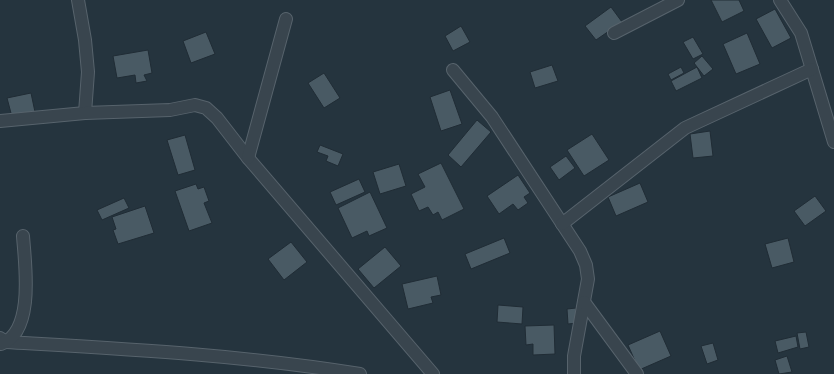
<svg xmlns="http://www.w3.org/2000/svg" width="834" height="374" font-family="Figtree,sans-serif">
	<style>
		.building { fill: #495a64; stroke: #202c35 }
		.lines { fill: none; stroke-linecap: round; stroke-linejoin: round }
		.minor-casing { stroke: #57636c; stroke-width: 14 }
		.minor { stroke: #39454e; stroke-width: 12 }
	</style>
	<rect width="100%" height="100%" fill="#25343e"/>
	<g class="building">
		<polygon points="711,0 739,0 744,11 722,22"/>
		<polygon points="611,7 622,22 596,40 585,26"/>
		<polygon points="775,9 791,38 772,48 756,19"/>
		<polygon points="461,26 470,42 453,51 445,36"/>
		<polygon points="206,32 215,54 191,63 183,41"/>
		<polygon points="747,33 760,64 736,74 723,44"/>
		<polygon points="693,37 703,54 693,59 683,42"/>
		<polygon points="148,50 152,73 144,75 147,81 136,83 135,75 117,78 113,56"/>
		<polygon points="702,56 713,69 704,76 694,63"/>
		<polygon points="552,65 558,81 535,88 530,72"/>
		<polygon points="681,67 684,73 671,80 668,74"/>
		<polygon points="697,67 702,78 676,91 671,81"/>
		<polygon points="324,73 340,98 324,108 308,83"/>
		<polygon points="450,90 462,124 441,131 430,97"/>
		<polygon points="31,93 35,112 12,117 7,98"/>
		<polygon points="477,120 491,132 461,167 448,155"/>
		<polygon points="710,131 713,156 693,158 690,134"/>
		<polygon points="592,134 609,160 584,176 567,150"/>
		<polygon points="185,135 195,170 178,175 167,140"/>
		<polygon points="320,145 343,154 338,166 326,161 328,156 317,152"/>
		<polygon points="566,156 575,168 559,180 550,167"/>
		<polygon points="441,163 464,209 442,220 438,212 433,215 428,207 419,211 411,194 425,187 418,174"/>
		<polygon points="399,164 406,186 380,194 373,172"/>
		<polygon points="518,175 530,193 524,197 528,203 518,210 513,204 499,214 487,196"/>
		<polygon points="359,179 365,192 336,205 330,192"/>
		<polygon points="640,183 648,202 616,216 608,197"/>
		<polygon points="196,184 198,189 204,187 209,201 204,203 212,223 189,231 175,191"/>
		<polygon points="370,192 387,228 369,236 367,231 352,238 338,208"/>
		<polygon points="815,196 826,211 805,226 794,211"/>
		<polygon points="124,198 129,208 102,220 97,210"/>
		<polygon points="145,206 154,233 118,244 113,230 116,229 112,217"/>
		<polygon points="504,238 510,253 471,269 465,254"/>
		<polygon points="788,238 794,262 772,268 765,244"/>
		<polygon points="291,242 307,262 284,280 268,259"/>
		<polygon points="385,247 401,266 374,288 358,269"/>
		<polygon points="437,276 441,295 431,297 433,303 408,309 402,284"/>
		<polygon points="498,305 523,307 522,324 497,322"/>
		<polygon points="576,308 577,323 568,324 567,309"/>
		<polygon points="554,325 555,354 533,355 533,344 526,345 525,326"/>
		<polygon points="660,331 671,356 639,370 628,345"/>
		<polygon points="806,332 809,347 800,349 797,333"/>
		<polygon points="796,336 798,347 778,353 775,341"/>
		<polygon points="713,343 718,360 707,364 701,346"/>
		<polygon points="787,356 792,372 779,374 775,360"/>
	</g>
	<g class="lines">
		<g class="minor-casing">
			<g id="minor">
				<polyline points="78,0 85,40 88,72 85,113"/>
				<polyline points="780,0 801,33 834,142"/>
				<polyline points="614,33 678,0"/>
				<polyline points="453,70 492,117 580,251 586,265 588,279 574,356 574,374"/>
				<polyline points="0,121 85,113 170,110 195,105 206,108 217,118 248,158 433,374"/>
				<polyline points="248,158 286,19"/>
				<polyline points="562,224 685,128 812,69"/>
				<polyline points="584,302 637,374"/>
				<path d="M0,338L6,342C124,349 243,355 360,374"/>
				<path d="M1,344C35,332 25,264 23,236"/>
			</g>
		</g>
		<use href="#minor" class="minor"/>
	</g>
</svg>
